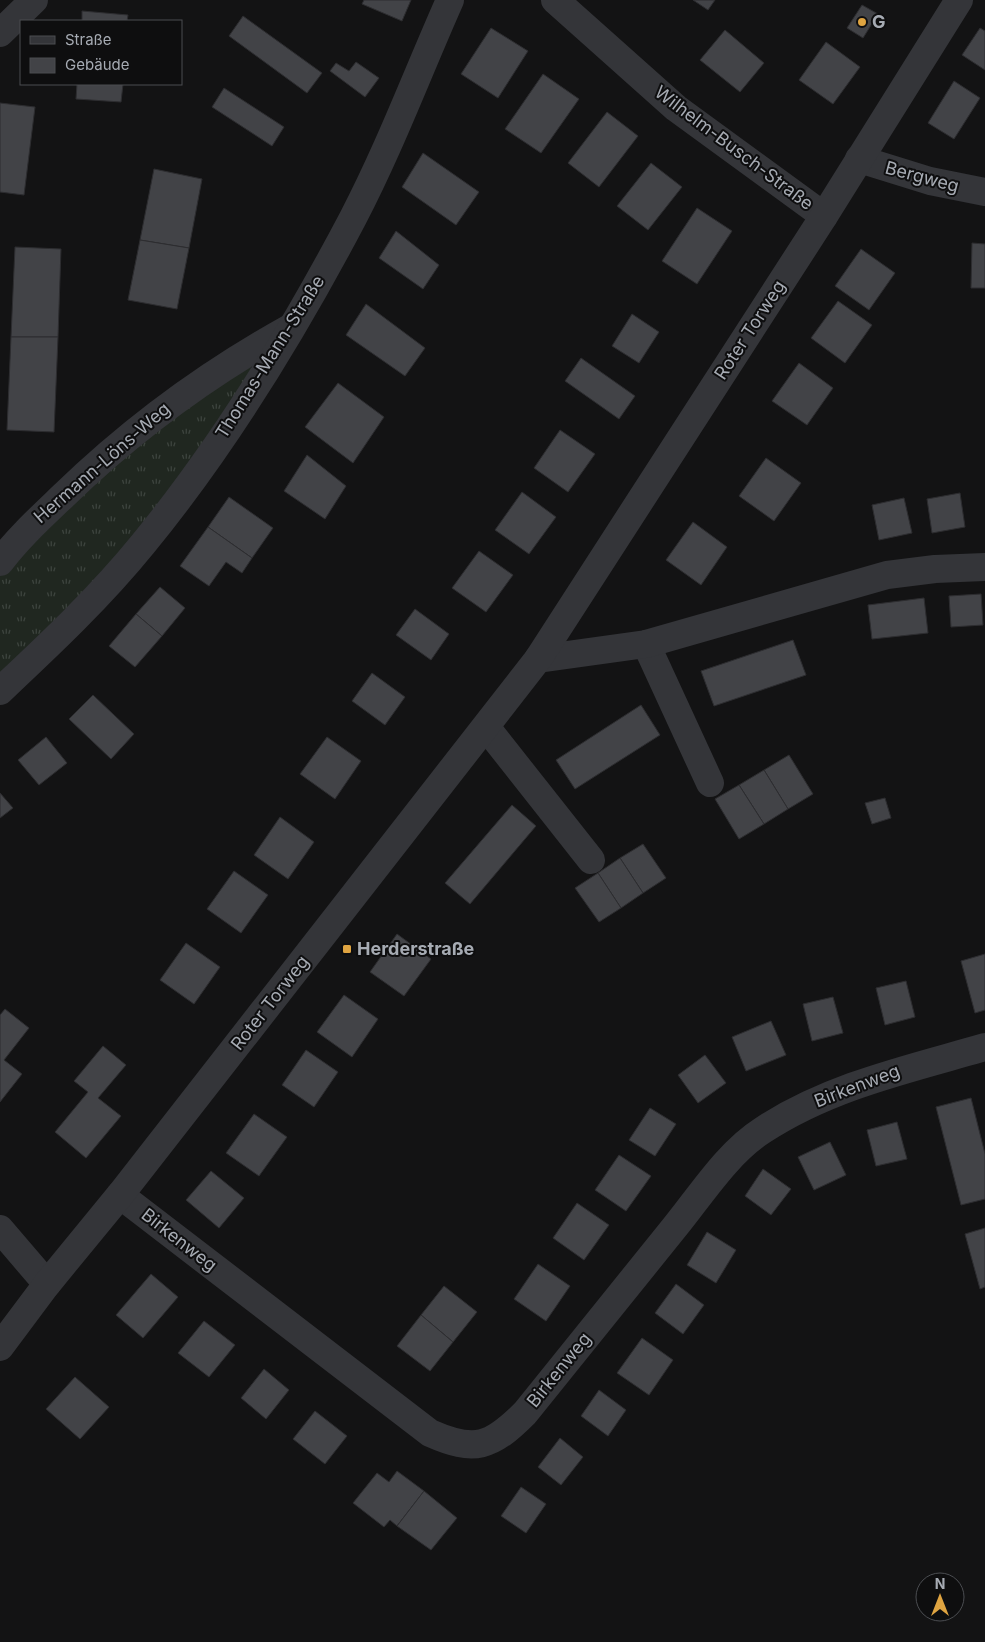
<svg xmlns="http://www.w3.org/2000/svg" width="985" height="1642" font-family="Inter,sans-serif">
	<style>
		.grass { fill: url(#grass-tufts) }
		.building { fill: #424347; stroke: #2d2d30 }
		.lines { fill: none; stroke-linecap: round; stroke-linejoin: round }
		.minor { stroke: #343539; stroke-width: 28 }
		.poi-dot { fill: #dfa441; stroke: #0e0e0f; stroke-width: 2 }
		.labels { text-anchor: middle; stroke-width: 4; stroke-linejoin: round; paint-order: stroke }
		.poi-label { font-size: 18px; font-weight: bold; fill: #a6abb3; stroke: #0e0e0f; text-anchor: start }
		.street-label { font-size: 18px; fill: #a6abb3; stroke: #0e0e0f }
	</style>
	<defs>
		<pattern id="grass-tufts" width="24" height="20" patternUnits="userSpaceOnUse" patternTransform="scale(1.25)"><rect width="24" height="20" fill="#202720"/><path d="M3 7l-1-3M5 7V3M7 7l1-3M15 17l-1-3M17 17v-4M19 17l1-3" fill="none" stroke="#3d443e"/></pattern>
	</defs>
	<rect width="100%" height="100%" fill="#131314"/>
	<polygon class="grass" points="251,365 251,372 233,404 139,533 52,624 0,675 0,571 179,404"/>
	<g class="building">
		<polygon points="364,0 411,0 402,21 362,4"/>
		<polygon points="693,0 715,0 708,10"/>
		<polygon points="862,5 878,14 863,38 847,28"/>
		<polygon points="82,11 128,15 127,21 82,21"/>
		<polygon points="243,16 322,73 307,93 229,36"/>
		<polygon points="491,28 528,51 498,98 461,74"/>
		<polygon points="980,28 985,31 985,70 962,55"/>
		<polygon points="725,30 764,63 740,92 700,60"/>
		<polygon points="826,42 860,67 833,104 799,80"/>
		<polygon points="356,62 379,78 365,97 330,71 336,63 349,71"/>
		<polygon points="543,74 579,99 541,153 505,129"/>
		<polygon points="954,81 980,98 954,139 928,123"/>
		<polygon points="77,84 123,84 121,102 76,99"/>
		<polygon points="224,88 284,127 272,146 212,107"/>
		<polygon points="0,103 35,107 24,195 0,192"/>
		<polygon points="607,112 638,136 599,187 568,163"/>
		<polygon points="423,153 479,192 456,225 402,187"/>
		<polygon points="651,163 682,187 648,230 617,206"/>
		<polygon points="154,169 202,179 189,248 140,240"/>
		<polygon points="697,208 732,231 697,284 662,261"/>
		<polygon points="396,231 439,265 423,289 379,258"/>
		<polygon points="140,240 189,248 177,309 128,300"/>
		<polygon points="972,243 985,244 985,288 971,288"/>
		<polygon points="15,247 61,249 58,337 11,337"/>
		<polygon points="861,249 895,273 869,310 835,286"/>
		<polygon points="838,301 872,325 845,363 811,338"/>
		<polygon points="366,304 425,348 405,376 346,335"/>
		<polygon points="632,314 659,332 639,363 612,346"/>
		<polygon points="11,337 58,337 54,432 7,430"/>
		<polygon points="581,358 635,396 619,419 565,381"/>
		<polygon points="799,363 833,388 807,425 772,401"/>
		<polygon points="338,383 384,417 353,463 305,427"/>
		<polygon points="560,430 595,454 568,492 534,468"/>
		<polygon points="307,455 346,486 325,519 284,491"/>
		<polygon points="766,458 801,483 774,521 739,496"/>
		<polygon points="522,492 556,517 529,554 495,530"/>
		<polygon points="960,493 965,527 932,533 927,499"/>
		<polygon points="229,497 273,528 252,558 208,527"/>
		<polygon points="904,498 912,533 879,540 872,505"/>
		<polygon points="693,522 727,547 701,585 666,560"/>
		<polygon points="208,527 252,558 242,573 226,562 209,586 180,566"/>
		<polygon points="479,551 513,575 486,612 452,588"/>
		<polygon points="160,587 185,608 162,636 136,614"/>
		<polygon points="981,594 983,625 951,627 949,596"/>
		<polygon points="924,598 928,633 872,639 868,605"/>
		<polygon points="415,609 449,634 431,660 396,635"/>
		<polygon points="136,614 162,636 135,667 109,646"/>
		<polygon points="793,640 806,675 714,706 701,671"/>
		<polygon points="372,673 405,697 385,725 352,701"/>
		<polygon points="93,695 134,734 111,759 69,719"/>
		<polygon points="641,705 660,735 575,789 556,760"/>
		<polygon points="46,737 67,763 39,785 18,760"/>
		<polygon points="327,737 361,761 335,799 300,774"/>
		<polygon points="789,755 813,794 788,809 764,770"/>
		<polygon points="764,770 788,809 764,824 739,785"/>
		<polygon points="739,785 764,824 739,839 715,799"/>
		<polygon points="0,793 13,808 0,818"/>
		<polygon points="885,798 891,818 872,824 865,803"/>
		<polygon points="512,805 536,826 470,904 445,883"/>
		<polygon points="280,817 314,842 288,879 254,855"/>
		<polygon points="643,844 666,878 643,893 620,858"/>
		<polygon points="620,858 643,893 621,908 598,873"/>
		<polygon points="234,871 268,895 241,933 207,909"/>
		<polygon points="598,873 621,908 599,922 575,888"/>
		<polygon points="397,934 431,959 404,996 370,972"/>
		<polygon points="186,943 220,967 194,1004 160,980"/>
		<polygon points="985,954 985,1010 975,1013 961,961"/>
		<polygon points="906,981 915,1017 885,1025 876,988"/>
		<polygon points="344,995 378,1019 352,1057 317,1032"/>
		<polygon points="833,997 843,1033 812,1041 803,1004"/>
		<polygon points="5,1009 29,1028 4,1060 22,1074 0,1102 0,1015"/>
		<polygon points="771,1021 786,1055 746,1071 732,1037"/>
		<polygon points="103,1046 126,1065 98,1098 121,1116 86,1158 55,1132 88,1092 74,1081"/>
		<polygon points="306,1050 338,1072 314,1107 282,1085"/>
		<polygon points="705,1055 726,1083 698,1103 678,1075"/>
		<polygon points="971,1098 985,1154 985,1199 961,1205 936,1107"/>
		<polygon points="650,1108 676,1124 655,1156 629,1140"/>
		<polygon points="254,1114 287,1137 259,1176 226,1153"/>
		<polygon points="897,1122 907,1159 876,1166 867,1130"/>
		<polygon points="830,1142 846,1175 814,1190 798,1157"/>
		<polygon points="619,1155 651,1176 626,1211 595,1190"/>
		<polygon points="763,1169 791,1189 771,1215 745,1196"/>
		<polygon points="211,1171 244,1198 219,1228 186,1200"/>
		<polygon points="577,1203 609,1225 584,1260 553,1238"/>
		<polygon points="985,1228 985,1287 980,1289 965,1234"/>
		<polygon points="707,1232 736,1250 716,1283 687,1265"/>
		<polygon points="538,1264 570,1286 546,1321 514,1299"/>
		<polygon points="151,1274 178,1297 143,1338 116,1315"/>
		<polygon points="676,1284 704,1305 683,1334 655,1313"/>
		<polygon points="444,1286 477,1312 453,1342 421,1315"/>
		<polygon points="421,1315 453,1342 430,1371 397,1346"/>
		<polygon points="204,1321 235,1345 209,1377 178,1353"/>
		<polygon points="642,1338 673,1360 649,1395 617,1373"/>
		<polygon points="264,1369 289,1390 266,1419 241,1398"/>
		<polygon points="75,1377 109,1407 80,1439 46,1409"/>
		<polygon points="599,1390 626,1410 608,1436 581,1416"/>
		<polygon points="315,1411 347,1436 325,1464 293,1439"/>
		<polygon points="560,1438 583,1457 561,1485 538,1467"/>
		<polygon points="397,1471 424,1491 397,1526 390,1520 384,1527 353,1503 377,1473 389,1482"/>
		<polygon points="521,1487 546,1504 526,1533 501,1516"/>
		<polygon points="424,1491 457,1518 431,1550 397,1526"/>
	</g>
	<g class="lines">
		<g class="minor">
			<polyline points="555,0 676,108 824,216"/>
			<polyline points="0,33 34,0"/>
			<polyline points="859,159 930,181 985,192"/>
			<path d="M0,562C19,537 41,517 63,496C133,428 205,375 290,328"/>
			<polyline points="646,644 710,783"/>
			<polyline points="538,659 646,644 887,575 935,569 985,567"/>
			<path d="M0,691C50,644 100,597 143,544C225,444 293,332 353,218C390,147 418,72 450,0"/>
			<polyline points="486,727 591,860"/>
			<path d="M120,1195L430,1433C475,1453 491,1447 525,1413C575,1351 624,1290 674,1228C701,1195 727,1153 763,1130C830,1086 909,1069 985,1047"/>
			<polyline points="0,1229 47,1284"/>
			<polyline points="0,1347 47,1284 120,1195 538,659 824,216 959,0"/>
		</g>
	</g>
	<g class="poi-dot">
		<circle cx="862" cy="22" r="5"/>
		<rect x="342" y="944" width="10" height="10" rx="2.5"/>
	</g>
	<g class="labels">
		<g class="poi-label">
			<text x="872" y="28">G</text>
			<text x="357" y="955">Herderstraße</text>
		</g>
		<g class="street-label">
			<text transform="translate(734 148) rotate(37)" y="6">Wilhelm-Busch-Straße</text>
			<text transform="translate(922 177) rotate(15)" y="6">Bergweg</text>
			<text transform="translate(750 330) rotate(-57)" y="6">Roter Torweg</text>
			<text transform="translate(270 357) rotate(-58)" y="6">Thomas-Mann-Straße</text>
			<text transform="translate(102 463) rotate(-41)" y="6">Hermann-Löns-Weg</text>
			<text transform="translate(270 1003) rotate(-52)" y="6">Roter Torweg</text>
			<text transform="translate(857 1086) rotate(-21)" y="6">Birkenweg</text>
			<text transform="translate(179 1240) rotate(38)" y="6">Birkenweg</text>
			<text transform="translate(559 1370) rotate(-51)" y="6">Birkenweg</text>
		</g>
	</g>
	<rect x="20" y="20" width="162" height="65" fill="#0e0e0f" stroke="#4b4d51"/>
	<rect x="30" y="36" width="25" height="8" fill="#343539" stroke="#4b4d51"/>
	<text x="65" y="45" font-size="15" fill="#a6abb3">Straße</text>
	<rect x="30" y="58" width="25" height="15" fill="#424347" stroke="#4b4d51"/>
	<text x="65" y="70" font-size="15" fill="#a6abb3">Gebäude</text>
	<g transform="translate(940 1597)"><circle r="24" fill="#0e0e0f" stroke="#4b4d51"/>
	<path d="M0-4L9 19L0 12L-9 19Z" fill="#dfa441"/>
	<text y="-8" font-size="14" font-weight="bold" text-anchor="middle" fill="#a6abb3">N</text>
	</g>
</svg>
